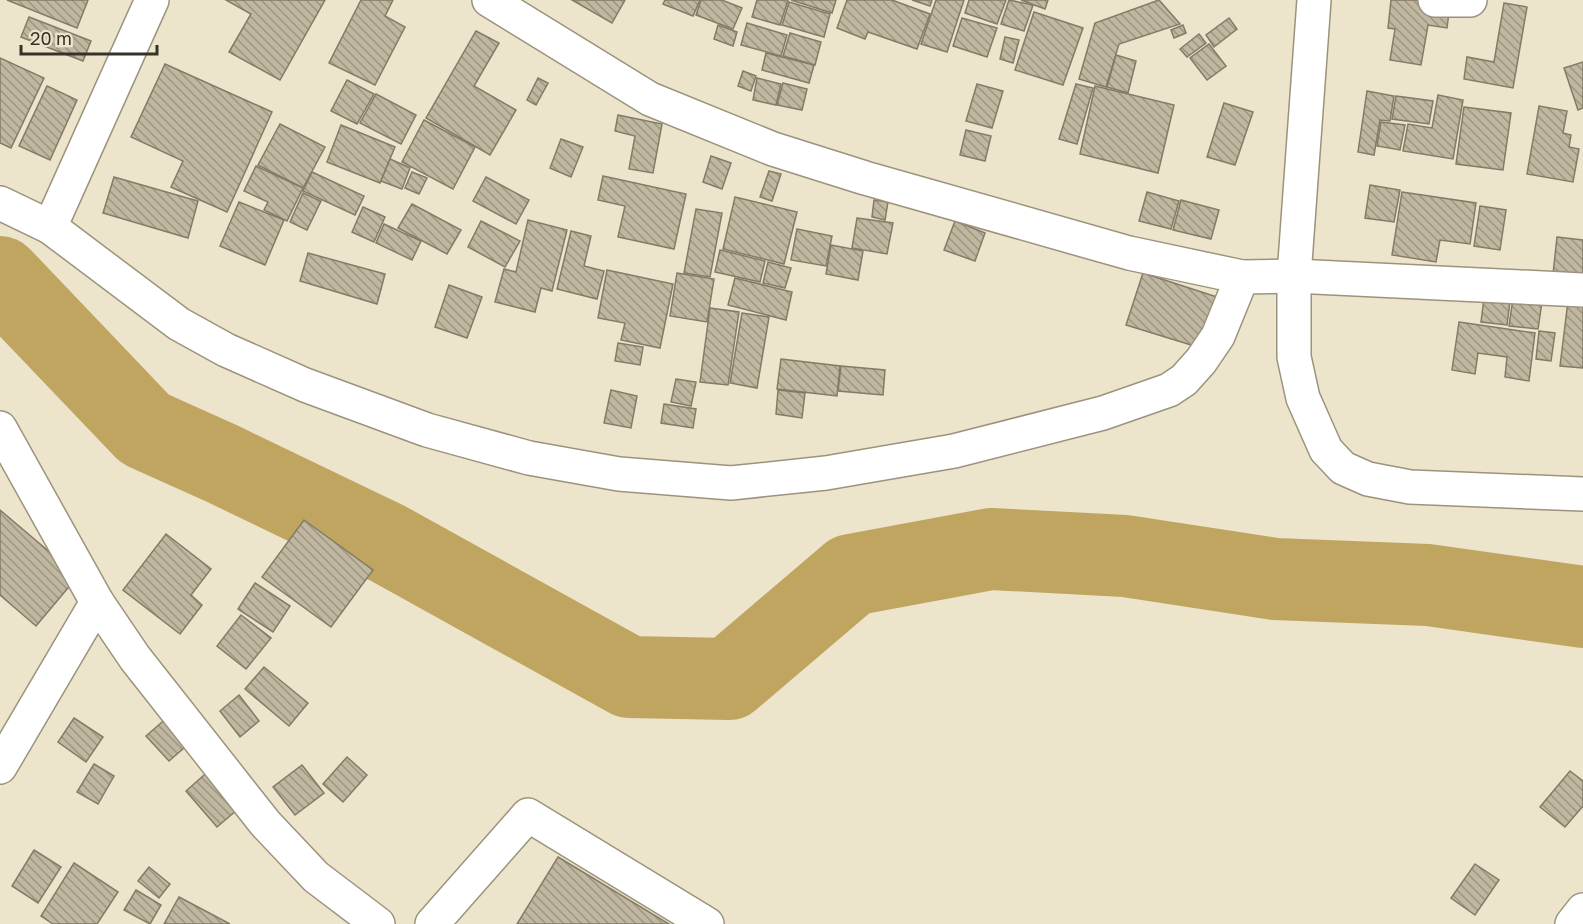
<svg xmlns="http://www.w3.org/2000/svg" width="1583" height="924" font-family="'Golos Text',sans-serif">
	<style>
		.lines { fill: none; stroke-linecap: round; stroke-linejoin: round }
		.river { stroke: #bfa560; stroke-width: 82 }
		.building { fill: url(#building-back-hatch); stroke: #837b66; stroke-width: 1.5 }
		.minor-casing { stroke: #9c937d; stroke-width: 36 }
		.minor { stroke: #fff; stroke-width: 33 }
	</style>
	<defs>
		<pattern id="building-back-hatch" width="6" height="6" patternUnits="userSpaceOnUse" patternTransform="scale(1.5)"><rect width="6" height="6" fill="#c0b7a0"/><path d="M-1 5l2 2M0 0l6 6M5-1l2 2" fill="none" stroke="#9d9582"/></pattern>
	</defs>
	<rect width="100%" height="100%" fill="#ede4cc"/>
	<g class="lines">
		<polyline class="river" points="0,277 145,429 223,464 387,543 629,677 729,679 851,575 991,549 1125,556 1275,579 1428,585 1583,607"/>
	</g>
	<g class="building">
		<polygon points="7,0 88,0 77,28"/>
		<polygon points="226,0 325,0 280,80 229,52 251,14"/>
		<polygon points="361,0 393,0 385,16 405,27 375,85 329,63"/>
		<polygon points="572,0 625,0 612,23"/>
		<polygon points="665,0 700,0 693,16 663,4"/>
		<polygon points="701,0 722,0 742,8 733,29 696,15"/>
		<polygon points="757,0 788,0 780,25 752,17"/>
		<polygon points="791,0 836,0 832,13"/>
		<polygon points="847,0 892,0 930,14 917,49 868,32 865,39 837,28"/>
		<polygon points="912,0 932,0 930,6"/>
		<polygon points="936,0 964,0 947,52 921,44"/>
		<polygon points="969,0 1006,0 997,24 965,13"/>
		<polygon points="1009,0 1033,5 1024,31 1001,24"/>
		<polygon points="1021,0 1048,0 1045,9"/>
		<polygon points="1159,0 1180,24 1119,44 1106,87 1079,79 1095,23"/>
		<polygon points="1391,0 1415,0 1450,5 1447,28 1428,25 1421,65 1390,60 1395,29 1388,28"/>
		<polygon points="789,2 830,14 824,37 782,25"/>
		<polygon points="1504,3 1527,7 1513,88 1464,79 1467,57 1494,62"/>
		<polygon points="1034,12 1083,28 1063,85 1015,70"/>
		<polygon points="29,17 91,41 83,61 21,37"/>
		<polygon points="962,18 997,28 987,57 953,46"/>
		<polygon points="1229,18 1237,29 1214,47 1206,35"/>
		<polygon points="747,23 787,35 781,56 741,45"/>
		<polygon points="718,25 737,32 733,46 714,39"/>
		<polygon points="1183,25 1186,33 1174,38 1171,30"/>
		<polygon points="476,31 499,43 474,86 516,110 490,155 426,118"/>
		<polygon points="790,33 821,42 815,65 783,56"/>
		<polygon points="1199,34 1206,43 1187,57 1180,49"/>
		<polygon points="1005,37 1019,40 1013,63 1000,59"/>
		<polygon points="1209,44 1226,66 1207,80 1190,58"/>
		<polygon points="766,53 814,65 809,83 762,70"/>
		<polygon points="1116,55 1136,61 1128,93 1107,87"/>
		<polygon points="0,58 44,78 11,148 0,143"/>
		<polygon points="1583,62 1583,108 1578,110 1564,68"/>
		<polygon points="165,64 272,112 227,212 171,187 183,161 131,137"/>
		<polygon points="743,71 756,76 751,91 738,86"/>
		<polygon points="538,78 548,83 536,105 527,100"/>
		<polygon points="757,78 781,84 776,105 753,100"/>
		<polygon points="347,80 374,94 357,124 331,111"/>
		<polygon points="783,83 807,89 802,110 777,105"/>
		<polygon points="977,84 1003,91 992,128 966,121"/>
		<polygon points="1076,84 1093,88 1077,144 1059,139"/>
		<polygon points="47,86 77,100 50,160 19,146"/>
		<polygon points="1095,86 1174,105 1158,173 1080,154"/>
		<polygon points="1367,91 1394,96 1390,121 1380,120 1374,155 1358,152"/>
		<polygon points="376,94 416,115 401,144 360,123"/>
		<polygon points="1438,95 1463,100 1453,159 1403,151 1408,124 1432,128"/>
		<polygon points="1396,96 1433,101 1429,124 1392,119"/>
		<polygon points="1224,103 1253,112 1235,165 1207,157"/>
		<polygon points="1539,106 1567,111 1563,133 1571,135 1569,147 1579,149 1573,182 1527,174"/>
		<polygon points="1464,107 1511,113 1503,170 1456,164"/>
		<polygon points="618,115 662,124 653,173 629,169 635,136 615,131"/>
		<polygon points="424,120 475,147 453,189 402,162"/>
		<polygon points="1381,122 1405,125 1400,150 1377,146"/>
		<polygon points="280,124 325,147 303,188 258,165"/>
		<polygon points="341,125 395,147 380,183 327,162"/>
		<polygon points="966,130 991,136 985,161 960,155"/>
		<polygon points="561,139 583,147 571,177 550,168"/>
		<polygon points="711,156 731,163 722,189 703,182"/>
		<polygon points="390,159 410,168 402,189 381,181"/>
		<polygon points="256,166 303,188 287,221 264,210 268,202 244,191"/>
		<polygon points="769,171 781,174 772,201 760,197"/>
		<polygon points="312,172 364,196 355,215 303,191"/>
		<polygon points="412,172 427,178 419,194 405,188"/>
		<polygon points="603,176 686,194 674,249 618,237 625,206 598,200"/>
		<polygon points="114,177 198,201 188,238 103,213"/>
		<polygon points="486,177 529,200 516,224 473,201"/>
		<polygon points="1370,185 1400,190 1394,222 1365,218"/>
		<polygon points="1147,192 1179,201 1171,229 1139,221"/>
		<polygon points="1402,192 1476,203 1470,244 1440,240 1436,262 1392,255"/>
		<polygon points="303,193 321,201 307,230 290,222"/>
		<polygon points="735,197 797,212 784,264 723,249"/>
		<polygon points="874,200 888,202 885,220 872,217"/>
		<polygon points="1181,200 1219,210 1211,239 1173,230"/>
		<polygon points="239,202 284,220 265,265 220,246"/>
		<polygon points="412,204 461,230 447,254 398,228"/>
		<polygon points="1480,206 1506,210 1500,250 1474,246"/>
		<polygon points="363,207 385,217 374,242 352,232"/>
		<polygon points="696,209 722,213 710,277 684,273"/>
		<polygon points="857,218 893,223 887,254 852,248"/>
		<polygon points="528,220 567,230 552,291 541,288 535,312 495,302 504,269 516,272"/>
		<polygon points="481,221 520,241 505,267 468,247"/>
		<polygon points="955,221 985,233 975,261 944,250"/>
		<polygon points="384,224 421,241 412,260 376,243"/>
		<polygon points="797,229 832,236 826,266 791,260"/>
		<polygon points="571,231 591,236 584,266 604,271 597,299 557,289"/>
		<polygon points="1557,237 1583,240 1583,277 1553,274"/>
		<polygon points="831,245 863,251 858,280 826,274"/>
		<polygon points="720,250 765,261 760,282 715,272"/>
		<polygon points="308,253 385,274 377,304 300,281"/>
		<polygon points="768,262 791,268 785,288 763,283"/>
		<polygon points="607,270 673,284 660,348 621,340 625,323 598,318"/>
		<polygon points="677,273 714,279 707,322 670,316"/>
		<polygon points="1143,273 1217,297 1201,348 1126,325"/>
		<polygon points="735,278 792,292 786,320 728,305"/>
		<polygon points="449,285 482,297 467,338 435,327"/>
		<polygon points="1484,298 1510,301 1507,325 1481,322"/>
		<polygon points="1513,298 1542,302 1538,329 1509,326"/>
		<polygon points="1568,301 1583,303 1583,368 1560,366"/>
		<polygon points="710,308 739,312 728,385 700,382"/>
		<polygon points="742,313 769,317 757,388 730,383"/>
		<polygon points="1459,322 1535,333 1529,381 1505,377 1507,357 1478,353 1475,374 1452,370"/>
		<polygon points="1539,331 1555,333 1551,361 1536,359"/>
		<polygon points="618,343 643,347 640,365 615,361"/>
		<polygon points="781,359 840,366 837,396 777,389"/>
		<polygon points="841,366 885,370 883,395 838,391"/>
		<polygon points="676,379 696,382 691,406 671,402"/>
		<polygon points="611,390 637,396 631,428 604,423"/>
		<polygon points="778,390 805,393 802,418 776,414"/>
		<polygon points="664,404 696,409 693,428 661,423"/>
		<polygon points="0,510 78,576 36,626 0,595"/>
		<polygon points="304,520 373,570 331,627 262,577"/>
		<polygon points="166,534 211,569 191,595 202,605 180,634 123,590"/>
		<polygon points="255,583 290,606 273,632 238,609"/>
		<polygon points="241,615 271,638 246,669 217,646"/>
		<polygon points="264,667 308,703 289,726 245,689"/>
		<polygon points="239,695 259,721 240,737 220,711"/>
		<polygon points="169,716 192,741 169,761 146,736"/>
		<polygon points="74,718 103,737 86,762 58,742"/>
		<polygon points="347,757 367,775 343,802 323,784"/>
		<polygon points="94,764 114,776 98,804 77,792"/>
		<polygon points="302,765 324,793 295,815 273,787"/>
		<polygon points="212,768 244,804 217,827 186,791"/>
		<polygon points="1570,771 1583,781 1583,806 1565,827 1540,807"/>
		<polygon points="34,850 61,867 38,903 12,886"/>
		<polygon points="558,857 669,924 517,924"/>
		<polygon points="74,863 118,892 97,924 53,924 41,916"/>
		<polygon points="1475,864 1499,880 1475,915 1451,898"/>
		<polygon points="149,867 170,884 159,898 138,881"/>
		<polygon points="136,890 161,905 150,924 124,910"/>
		<polygon points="179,897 230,924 164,924"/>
	</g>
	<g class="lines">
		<g class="minor-casing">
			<g id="minor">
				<polyline points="489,0 650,99 773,149 865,178 1129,253 1242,277 1294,276 1583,290"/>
				<polyline points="1314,0 1294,276 1294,357 1303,398 1326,450 1343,468 1368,479 1410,487 1583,494"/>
				<polyline points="1435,0 1470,0"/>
				<polyline points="0,203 50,227 179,324 226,350 305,385 427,430 529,458 619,474 731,483 826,473 954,451 1103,413 1169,390 1184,380 1201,361 1218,336 1242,277"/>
				<polyline points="50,227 152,0"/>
				<polyline points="0,428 97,602 135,658 265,823 316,877 378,924"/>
				<polyline points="0,767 97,602"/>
				<polyline points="432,924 528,815 707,924"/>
				<polyline points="1572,924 1583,910"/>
			</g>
		</g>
		<use href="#minor" class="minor"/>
	</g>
	<path d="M21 45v9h136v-9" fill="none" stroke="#353229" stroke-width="3"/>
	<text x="30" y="45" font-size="18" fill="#353229" stroke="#ede4cc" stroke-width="4.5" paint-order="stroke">20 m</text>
</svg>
